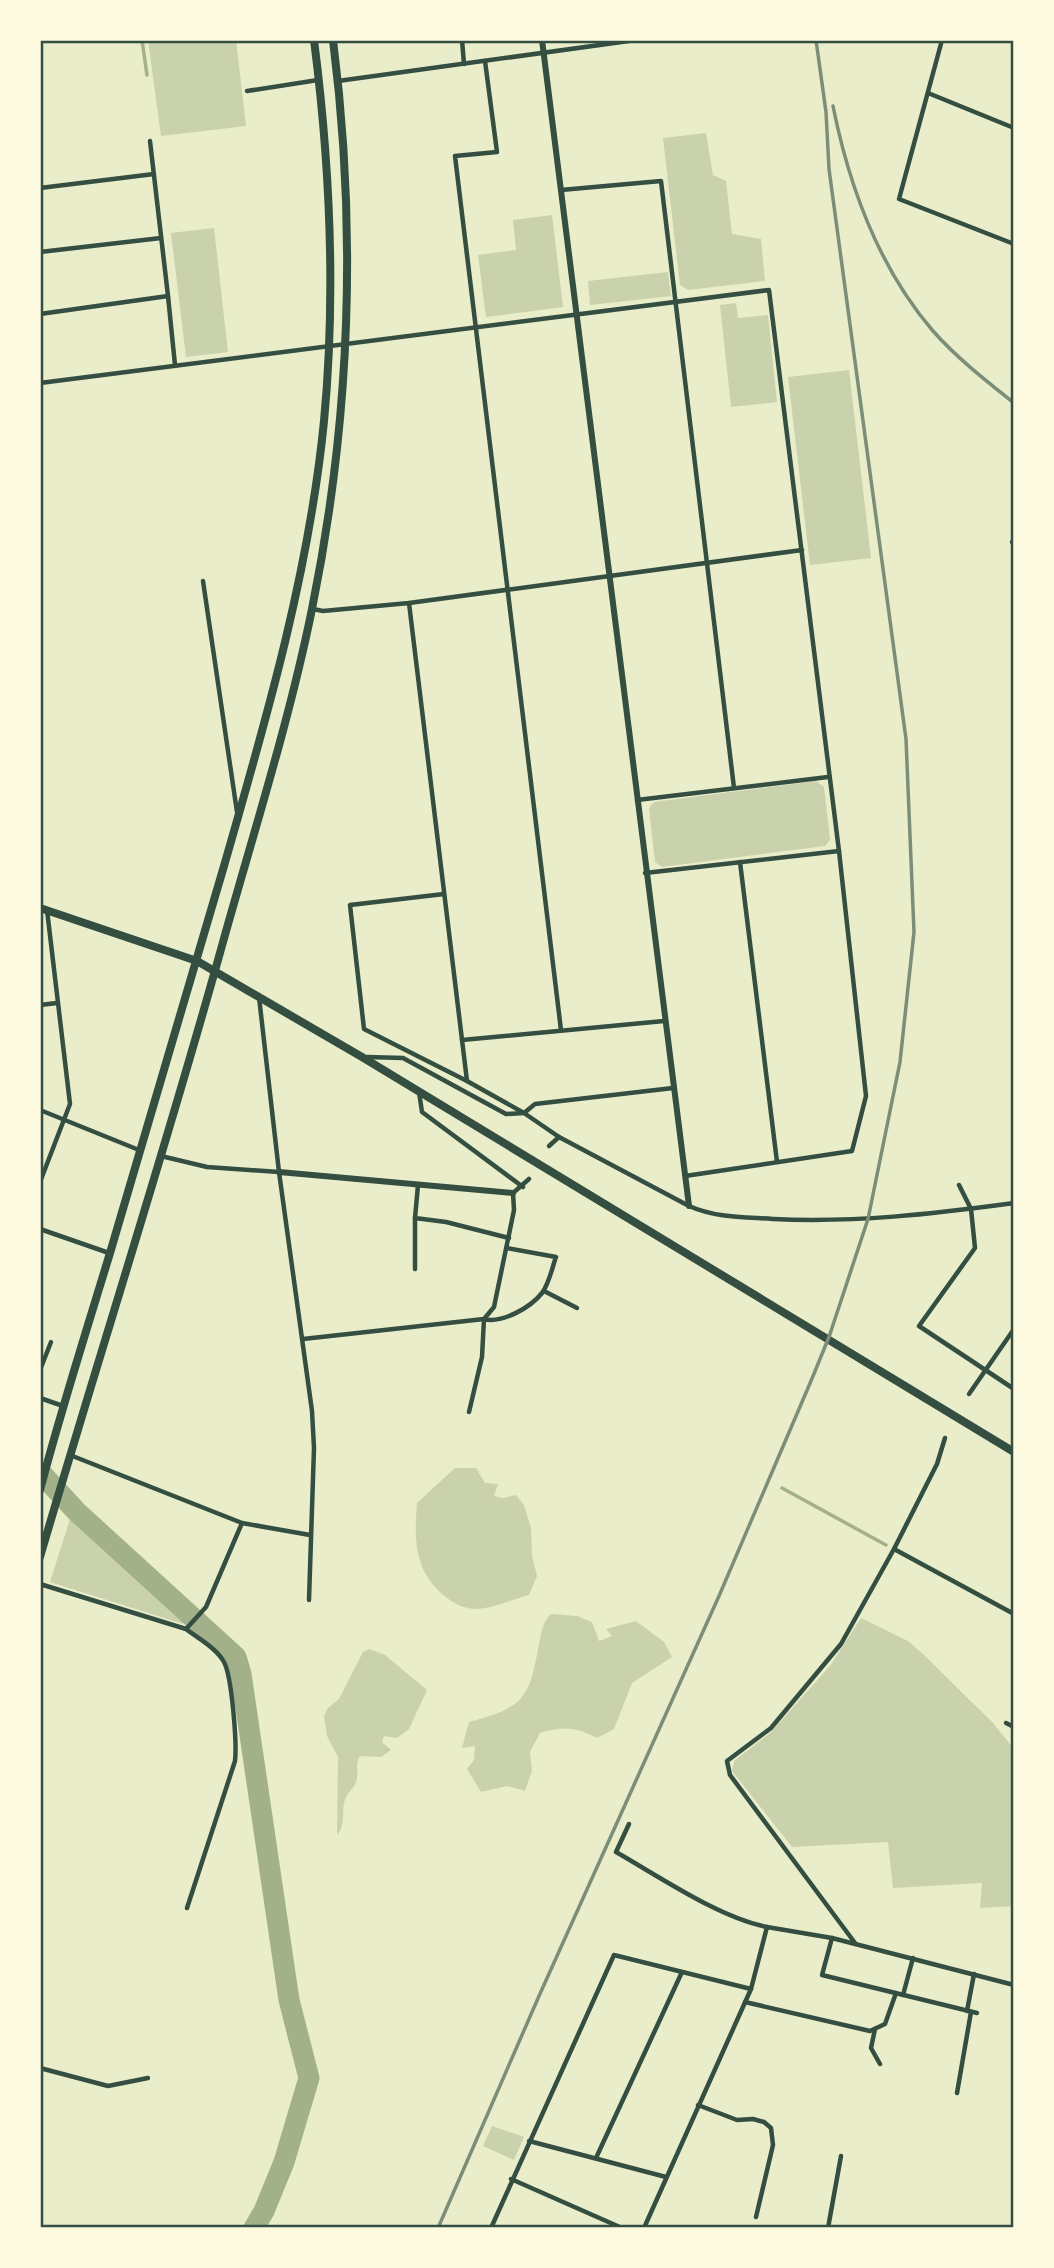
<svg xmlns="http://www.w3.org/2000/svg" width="1054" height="2268" font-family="'PT Sans',sans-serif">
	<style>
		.green { fill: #cad2ad }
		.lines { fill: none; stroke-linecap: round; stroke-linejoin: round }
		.stream { stroke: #a3b18a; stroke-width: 3.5 }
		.river { stroke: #a3b18a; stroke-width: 21 }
		.minor { stroke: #344e41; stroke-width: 4.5 }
		.tertiary { stroke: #344e41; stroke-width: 6 }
		.trunk { stroke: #344e41; stroke-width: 8 }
		.rail { stroke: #7c8e77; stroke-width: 3.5 }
		.neatline { fill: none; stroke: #344e41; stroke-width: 2.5 }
	</style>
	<rect width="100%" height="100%" fill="#e9edc9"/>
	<g class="green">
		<polygon points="148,40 236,40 246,126 161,136"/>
		<polygon points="706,133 713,175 726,181 732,234 761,239 765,281 688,290 680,285 663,138"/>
		<polygon points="552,215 563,307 486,317 478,255 516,250 513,220"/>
		<polygon points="214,228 228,352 186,357 171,233"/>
		<polygon points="668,272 671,296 590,305 588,281"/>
		<polygon points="736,303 738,318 768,315 777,402 731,407 720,305"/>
		<polygon points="849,370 871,558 810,565 788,377"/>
		<polygon points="816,781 824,787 830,840 825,846 662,867 655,862 649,808 654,802"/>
		<path d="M455,1468H476L485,1483L498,1484L494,1496L503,1498L516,1495L524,1505L531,1528L532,1555L537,1576L529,1595C514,1599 490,1609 476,1609C465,1609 454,1604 446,1597C414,1572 414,1540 417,1503Z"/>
		<polygon points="71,1516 185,1618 183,1624 50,1582"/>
		<path d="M551,1614L577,1616L592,1622L599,1641L612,1636L606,1629L636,1621L664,1642L672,1657L632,1683L614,1729L597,1738C576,1727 564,1726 540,1733L530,1752L532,1771L525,1791L507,1786L481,1792L467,1769L474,1760L475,1746L462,1748L469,1722C524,1707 529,1700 539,1644C542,1631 542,1623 551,1614Z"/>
		<polygon points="861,1618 908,1641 922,1653 993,1723 1014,1749 1014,1906 980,1908 982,1883 893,1888 888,1842 792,1847 732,1771 734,1761 770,1733 830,1666"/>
		<path d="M369,1649L385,1655L427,1690L409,1729L397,1738L384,1736L382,1742L391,1750L381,1757L360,1756C355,1764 358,1768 357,1778C356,1787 350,1790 346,1797C340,1810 347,1824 337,1835L338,1757L327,1736L324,1716L328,1708L339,1699L363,1652Z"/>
		<polygon points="492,2126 524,2137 514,2160 483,2146"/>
	</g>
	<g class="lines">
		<g class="stream">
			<polyline points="142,40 147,75"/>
			<polyline points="782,1488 886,1545"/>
		</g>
		<polyline class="river" points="40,1472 77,1512 236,1657 241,1674 289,2000 309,2078 284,2162 264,2211 254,2228"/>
		<g class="minor">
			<polyline points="462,40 464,64"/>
			<polyline points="942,40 899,199 1014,244"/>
			<polyline points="485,61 497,152 455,156 561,1030"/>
			<polyline points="338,81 636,40"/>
			<polyline points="247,91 318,80"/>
			<polyline points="928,93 1014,128"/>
			<polyline points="150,141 168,296"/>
			<polyline points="40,188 154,174"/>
			<polyline points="561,190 661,181 734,788"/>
			<polyline points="40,252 161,238"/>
			<polyline points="40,314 168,296 175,365"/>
			<polyline points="40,383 769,290 839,851 866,1096 852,1151 685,1176"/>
			<polyline points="1012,542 1014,544"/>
			<polyline points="203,581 237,812"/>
			<polyline points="409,603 467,1081"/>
			<polyline points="313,609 323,611 409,603 802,550"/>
			<polyline points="637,800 828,777"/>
			<polyline points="740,862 777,1162"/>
			<polyline points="645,873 839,851"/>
			<path d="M444,894L350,905L364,1029L467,1081L524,1113L559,1137L689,1206C716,1218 744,1217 773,1219C854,1223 933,1214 1014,1203"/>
			<polyline points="259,997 279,1172 312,1411 314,1448 309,1600"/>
			<polyline points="40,1005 57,1003"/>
			<polyline points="462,1040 664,1021"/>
			<polyline points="367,1057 403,1058 506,1114 524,1113 535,1104 673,1088"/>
			<polyline points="419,1092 422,1112 523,1187"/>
			<polyline points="40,1110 139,1150"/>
			<polyline points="549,1146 559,1137"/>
			<polyline points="161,1156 207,1167 279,1172"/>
			<polyline points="40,1182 70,1104 47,910"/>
			<polyline points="418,1185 415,1218 446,1222 509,1238"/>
			<polyline points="959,1185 971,1209 975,1248 919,1326 1014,1389"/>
			<polyline points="40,1229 109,1253"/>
			<polyline points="415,1269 415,1218"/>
			<polyline points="544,1291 577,1308"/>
			<polyline points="303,1339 484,1319 494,1307 514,1210 513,1193 529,1179"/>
			<polyline points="40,1370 51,1342"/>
			<polyline points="969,1394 1014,1329"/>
			<polyline points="40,1398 63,1406"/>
			<path d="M469,1412L482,1357L484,1319C502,1324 531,1307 542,1293C549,1284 552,1268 556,1257L507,1248"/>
			<polyline points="70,1455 242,1523 310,1535"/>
			<polyline points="894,1549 1014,1614"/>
			<polyline points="40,1584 186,1629 206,1607 242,1523"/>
			<path d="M186,1629C199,1639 216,1648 224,1662C232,1677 237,1743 235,1761L187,1908"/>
			<polyline points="1006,1723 1014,1727"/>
			<path d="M629,1824L616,1852C660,1877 718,1917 767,1927"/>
			<polyline points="832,1938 822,1975 977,2013"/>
			<polyline points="855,1943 730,1775 727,1761 771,1728 841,1644 894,1549 937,1464 945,1438"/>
			<polyline points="903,1995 913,1958"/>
			<polyline points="745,2002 870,2031 885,2024 896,1993"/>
			<polyline points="967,2011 974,1974"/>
			<polyline points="875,2029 871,2048 880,2064"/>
			<polyline points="40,2068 108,2086 148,2078"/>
			<polyline points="957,2093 971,2012"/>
			<polyline points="698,2105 737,2120 753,2119 764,2122 771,2128 773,2145 756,2217"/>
			<polyline points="529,2141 666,2177"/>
			<polyline points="596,2158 682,1972"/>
			<polyline points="511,2179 622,2228"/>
			<polyline points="491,2228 614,1955 751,1989"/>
			<polyline points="644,2228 751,1989 767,1927 832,1938 1014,1985"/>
			<polyline points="828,2228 841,2156"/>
		</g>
		<g class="tertiary">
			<polyline points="542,40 689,1206"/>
			<polyline points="279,1172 513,1193"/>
		</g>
		<g class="trunk">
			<polyline points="40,908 197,961 362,1057 1014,1452"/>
			<path d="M40,1490C61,1410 86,1332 110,1253C148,1124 186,995 224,866C266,720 309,573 324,421C336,295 330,165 314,40"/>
			<path d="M40,1557C100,1352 166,1148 223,942C254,831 289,722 312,609C350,422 357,229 333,40"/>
		</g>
		<g class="rail">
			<path d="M833,106C849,186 879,268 933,331C957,358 985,380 1014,403"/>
			<polyline points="438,2228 539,1996 719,1596 811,1381 829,1337 868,1219 900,1062 914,932 906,739 829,169 826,112 816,40"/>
		</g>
	</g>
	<rect width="1054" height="2268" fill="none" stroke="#fefae0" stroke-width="84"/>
	<rect x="42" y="42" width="970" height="2184" class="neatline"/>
</svg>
